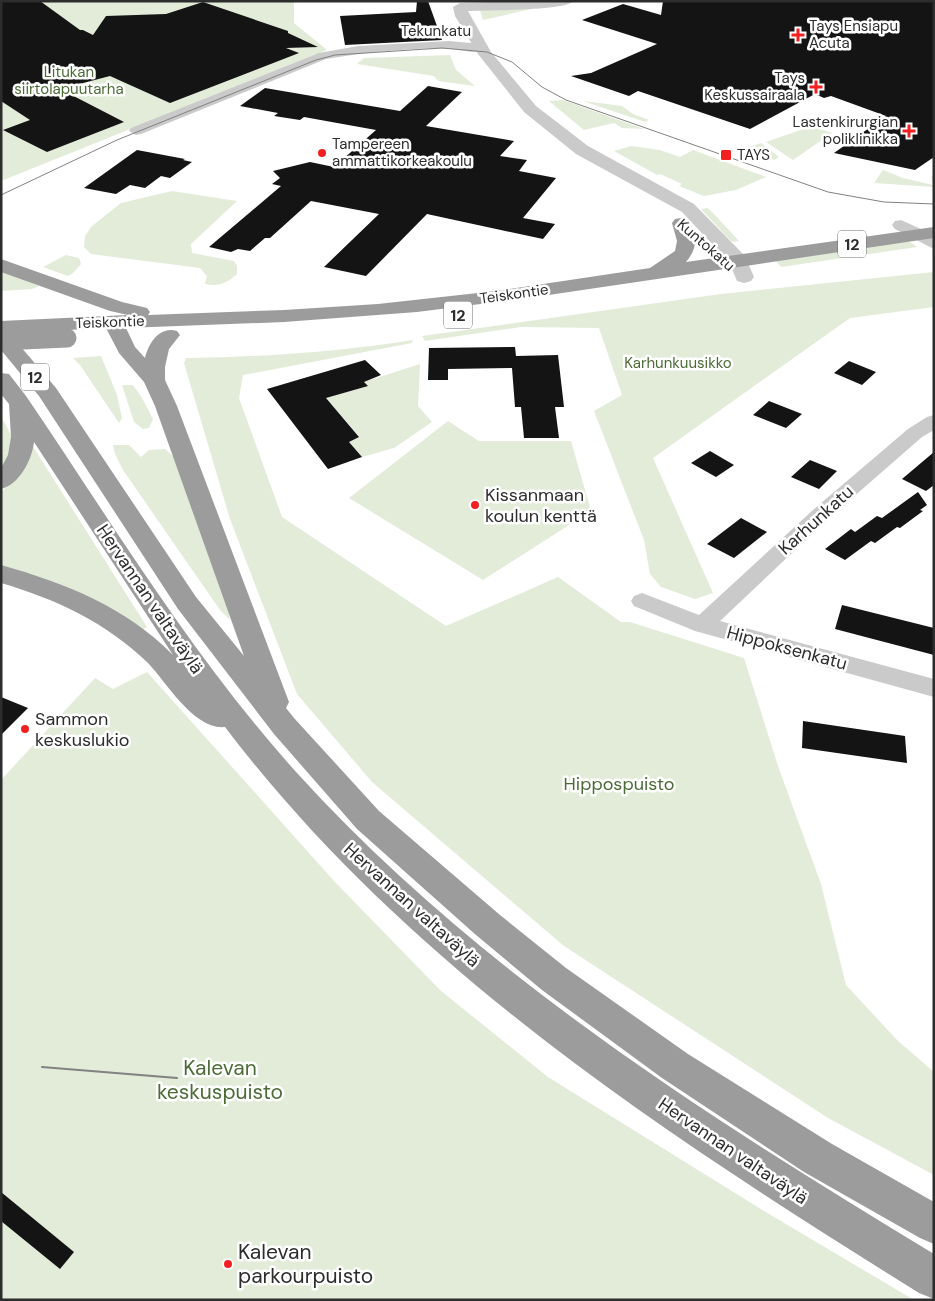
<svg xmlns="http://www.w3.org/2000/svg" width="935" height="1301" font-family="'DM Sans',sans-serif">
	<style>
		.green { fill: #e2ecd9 }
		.building { fill: #141414 }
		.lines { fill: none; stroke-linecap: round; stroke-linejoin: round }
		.minor { fill: #cacaca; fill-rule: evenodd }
		.tertiary { fill: #cacaca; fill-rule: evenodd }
		.trunk { fill: #9c9c9c; fill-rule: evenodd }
		.tram-far1 { stroke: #828282; stroke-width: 1 }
		.tram { stroke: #828282; stroke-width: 2 }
		.trunk-bridge { stroke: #9c9c9c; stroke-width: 19 }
		.poi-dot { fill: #f32022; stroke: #fff; stroke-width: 2 }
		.labels { text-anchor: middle; stroke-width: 5; stroke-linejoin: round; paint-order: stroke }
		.far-poi-label { font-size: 15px; fill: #2d2d2d; stroke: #fff; text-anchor: start }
		.far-street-label { font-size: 15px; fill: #2d2d2d; stroke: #fff }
		.far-park-label { font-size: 15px; fill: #4c6c37; stroke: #fff }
		.shield { fill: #fff; stroke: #6c6c6c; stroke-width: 1 }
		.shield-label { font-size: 16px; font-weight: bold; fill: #2d2d2d }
		.poi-label { font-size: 18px; fill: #2d2d2d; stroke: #fff; text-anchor: start }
		.street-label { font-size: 18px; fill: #2d2d2d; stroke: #fff }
		.park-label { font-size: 18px; fill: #4c6c37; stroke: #fff }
		.near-park-label { font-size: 21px; fill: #4c6c37; stroke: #fff }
		.near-poi-label { font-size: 21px; fill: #2d2d2d; stroke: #fff; text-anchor: start }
	</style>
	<rect width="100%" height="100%" fill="#fff"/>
	<g class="green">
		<polygon points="29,1 294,1 294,23 327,50 1,181 1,11"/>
		<polygon points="536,8 483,20 480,10"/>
		<polygon points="450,55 456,70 475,86 438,81 434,76 357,64 364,58"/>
		<polygon points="563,100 644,129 622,128 614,123 584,130 549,101"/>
		<polygon points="583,101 622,106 633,114 649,120 645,122"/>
		<polygon points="812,126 832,133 793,160 766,142"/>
		<polygon points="761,143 779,157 774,160 744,149"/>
		<polygon points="631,146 660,150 680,157 693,150 766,177 736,190 704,196 679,186 682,184 660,174 657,175 614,151"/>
		<polygon points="883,170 903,178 933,185 931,176 934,175 934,187 874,183"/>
		<path d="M172,191L237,201L191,244L192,253L234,261L237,266V274C227,283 219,287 205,284L207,276L200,268L91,254L84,247L85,236L92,226L121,203Z"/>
		<polygon points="707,208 710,210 739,241 733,242 730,240 701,209"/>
		<polygon points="903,242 910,242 917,247 781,267 774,259"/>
		<polygon points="66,255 79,258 81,264 73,273 68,276 43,267"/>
		<polygon points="1,270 39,286 32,289 1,291"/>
		<polygon points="934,272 934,307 850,318 653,458 713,593 695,599 661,587 650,574 644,540 594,411 622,395 599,328 521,327 425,341 422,336 721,294"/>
		<path d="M413,340L412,343L243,375L239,398L282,517L446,626L558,577L621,622H630L744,658L778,766L821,884L846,985L898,1041L934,1072V1175L828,1118L564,946L372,782L297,694L230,519L184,363L186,358C262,357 338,352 413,340Z"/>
		<polygon points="101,356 117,395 122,418 119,423 80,365 73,358"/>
		<polygon points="420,364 418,406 432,422 394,448 362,457 349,442 359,436 326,398 368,386 364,382"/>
		<polygon points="122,385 133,385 142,398 153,419 149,428 143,429 134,422"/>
		<path d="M1,417C16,441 16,445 1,469Z"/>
		<polygon points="448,421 479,441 571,441 591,511 483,580 349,498"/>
		<path d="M32,445L147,627L142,630C101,597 51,581 1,567V492L17,478Z"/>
		<polygon points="113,445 129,445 141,457 149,450 165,449 174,457 226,595 230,620 220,610 123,470 115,454"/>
		<polygon points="147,672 334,881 441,991 548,1077 764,1211 914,1300 1,1300 1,780 95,678 113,689"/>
	</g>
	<g class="building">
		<polygon points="1,1 40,1 80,30 83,30 93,35 106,16 166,14 203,2 288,31 288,33 318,47 286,48 299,53 170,103 110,76 60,89 124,122 47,152 3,130 30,120 1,101"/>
		<polygon points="417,1 428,1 442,40 345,45 340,16 416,12"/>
		<polygon points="663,1 934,1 934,157 915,170 834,153 886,116 831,96 824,98 815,94 750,129 638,91 629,96 571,76 591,73 657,44 582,20 623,4 661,15"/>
		<polygon points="428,86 462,92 426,126 514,141 500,156 527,160 519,171 556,178 523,218 555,224 543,239 427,214 366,276 324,267 379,214 311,201 270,238 265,238 250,251 238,249 231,252 209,247 281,186 272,184 280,178 273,171 310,162 334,167 376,130 304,117 300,120 274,116 278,113 240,106 265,88 400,111"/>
		<polygon points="137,150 185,159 183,160 192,162 170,178 161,176 145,188 130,185 116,194 84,188"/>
		<polygon points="515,347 516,356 558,355 564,407 555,407 559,438 524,438 521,407 515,407 512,368 448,369 448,380 428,380 429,348"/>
		<polygon points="365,360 381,375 364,382 368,386 326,398 359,437 349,442 362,457 328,469 267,389"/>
		<polygon points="849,361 876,372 862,385 834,373"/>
		<polygon points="769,401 802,414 786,428 753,415"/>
		<polygon points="710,451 734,465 716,477 691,463"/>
		<polygon points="934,452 934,485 926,491 902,479"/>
		<polygon points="810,460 837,471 819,489 791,477"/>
		<polygon points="918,492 927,505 920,510 923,511 900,528 897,527 875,543 871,541 845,560 825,549 851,529 855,532 877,516 882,518"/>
		<polygon points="741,518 767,532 734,558 707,544"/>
		<polygon points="842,605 934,628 934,655 835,629"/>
		<polygon points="1,697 28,708 1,735"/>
		<polygon points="803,721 905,736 907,763 802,748"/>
		<polygon points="1,1192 74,1252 60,1269 1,1221"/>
	</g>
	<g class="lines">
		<g class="minor">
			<path d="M449,41L481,44L487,48C480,56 460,49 450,49C412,47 364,53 326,59L141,134L136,135L129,131L131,128L319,53L358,46Z"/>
			<polygon points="934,415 934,430 922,437 827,520 720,621 934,679 934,697 695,631 634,606 631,601 634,596 642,593 699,615 813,510 908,429 927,417"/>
		</g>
		<g class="tertiary">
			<path d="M520,1H574C565,11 485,10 468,11L491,52L536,106L588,146L694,204L745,256L754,277L751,281L744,283L737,281L729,262L682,212L576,154L524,112L478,54L455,16L453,7L460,3Z"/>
			<polygon points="901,220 934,235 934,249 895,229 892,225 895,221"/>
		</g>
		<g class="trunk">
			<path d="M681,218L687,219C698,234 698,248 686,262L934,227V238L535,297L417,312L284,322L126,328L135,347L145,358C149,342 160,326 177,331L180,335L169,349L165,367V380L177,406L289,702L286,708L294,718L379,811L500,915L566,968L688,1054L832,1144L934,1202V1244L920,1238L804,1172L662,1078L542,990L476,935L357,829L274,734L178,609L39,396L1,350V321L128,315L110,311L1,272V259L122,302L147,308L150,312L148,315L284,310L378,304L496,291L650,268L675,251L677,241L672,223L675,219ZM106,328L119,353L144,382L155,406L244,656L196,597L56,388L9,333Z"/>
			<path d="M1,373L9,374L26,396C113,524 193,658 297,773C478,972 706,1116 934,1254V1299L919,1293C666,1135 408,968 225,727C194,730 167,683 148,663C107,623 56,599 1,583V565C65,583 126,607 173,655L34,442C32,460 19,485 1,489V468L8,455L11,437L9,404L1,394Z"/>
		</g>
		<polyline class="tram-far1" points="1,195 117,140 316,60 335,55 442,48 487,52 512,62 542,87 566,100 828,192 884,202 934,204"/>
		<polyline class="tram" points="42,1067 177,1078"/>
		<polyline class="trunk-bridge" points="1,341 67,338"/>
	</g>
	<g class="poi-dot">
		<path d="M795.5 27.5h5v5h5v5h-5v5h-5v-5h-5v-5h5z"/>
		<path d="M813.5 79.5h5v5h5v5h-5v5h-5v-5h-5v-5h5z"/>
		<path d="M906.5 123.5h5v5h5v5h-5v5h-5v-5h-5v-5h5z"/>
		<circle cx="322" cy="153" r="5"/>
		<rect x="720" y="149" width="12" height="12" rx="2.5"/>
		<circle cx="475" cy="505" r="5"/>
		<circle cx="25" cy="729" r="5"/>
		<circle cx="228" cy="1264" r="5"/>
	</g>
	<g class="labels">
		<g class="far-poi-label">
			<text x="809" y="31">Tays Ensiapu<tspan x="809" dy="17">Acuta</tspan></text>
			<text x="805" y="83" text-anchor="end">Tays<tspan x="805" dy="17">Keskussairaala</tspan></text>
			<text x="898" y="127" text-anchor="end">Lastenkirurgian<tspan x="898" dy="17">poliklinikka</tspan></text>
			<text x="332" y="149">Tampereen<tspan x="332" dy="17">ammattikorkeakoulu</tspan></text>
			<text x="737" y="160">TAYS</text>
		</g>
		<g class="far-street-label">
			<text x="436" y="36">Tekunkatu</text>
			<text transform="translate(706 245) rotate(41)" y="5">Kuntokatu</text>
			<text transform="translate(514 294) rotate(-8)" y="5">Teiskontie</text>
			<text transform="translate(110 322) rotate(-2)" y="5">Teiskontie</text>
		</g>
		<g class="far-park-label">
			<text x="69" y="77">Litukan<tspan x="69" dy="17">siirtolapuutarha</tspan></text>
			<text x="678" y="368">Karhunkuusikko</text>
		</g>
		<g class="shield">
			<rect x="838" y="230.5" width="28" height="27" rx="4"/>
			<rect x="444" y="301.5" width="28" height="27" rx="4"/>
			<rect x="21" y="363.5" width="28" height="27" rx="4"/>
		</g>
		<g class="shield-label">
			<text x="852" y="250">12</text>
			<text x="458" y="321">12</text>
			<text x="35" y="383">12</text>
		</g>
		<g class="poi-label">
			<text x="485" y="501">Kissanmaan<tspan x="485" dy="21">koulun kenttä</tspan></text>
			<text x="35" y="725">Sammon<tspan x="35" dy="21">keskuslukio</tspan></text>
		</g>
		<g class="street-label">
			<text transform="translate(816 520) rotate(-42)" y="6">Karhunkatu</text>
			<text transform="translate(150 599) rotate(56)" y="6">Hervannan valtaväylä</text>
			<text transform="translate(787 648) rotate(15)" y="6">Hippoksenkatu</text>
			<text transform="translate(412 905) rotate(42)" y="6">Hervannan valtaväylä</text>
			<text transform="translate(733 1151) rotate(34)" y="6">Hervannan valtaväylä</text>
		</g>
		<g class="park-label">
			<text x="619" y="790">Hippospuisto</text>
		</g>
		<g class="near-park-label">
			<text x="220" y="1075">Kalevan<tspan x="220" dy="24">keskuspuisto</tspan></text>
		</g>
		<g class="near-poi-label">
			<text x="238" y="1259">Kalevan<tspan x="238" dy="24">parkourpuisto</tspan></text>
		</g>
	</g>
	<rect width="935" height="1301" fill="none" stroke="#2d2d2d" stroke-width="5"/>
</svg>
